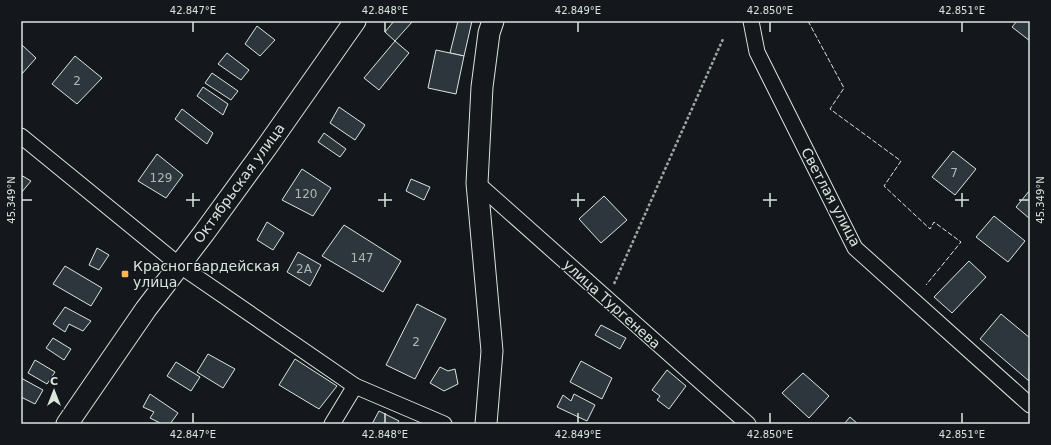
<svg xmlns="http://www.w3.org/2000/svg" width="1051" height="445" font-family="'DejaVu Sans',sans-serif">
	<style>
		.building { fill: #2c363c; stroke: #d8e6dc }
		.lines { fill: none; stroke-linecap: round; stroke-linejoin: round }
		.minor-casing { stroke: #d8e6dc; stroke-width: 17 }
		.secondary-casing { stroke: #d8e6dc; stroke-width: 23 }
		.path { stroke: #9da8a2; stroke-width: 2.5; stroke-dasharray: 3 2; stroke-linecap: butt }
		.minor { stroke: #14181c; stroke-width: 15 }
		.secondary { stroke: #14181c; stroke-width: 21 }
		.fence { stroke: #d8e6dc; stroke-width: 1; stroke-dasharray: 5 2; stroke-linecap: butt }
		.ticks { fill: none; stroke: #d8e6dc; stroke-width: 1.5 }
		.poi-dot { fill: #ffb74d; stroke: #14181c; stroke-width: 1.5 }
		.labels { text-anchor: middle; stroke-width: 3; stroke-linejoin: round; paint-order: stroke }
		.number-label { font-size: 12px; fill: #adbab4 }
		.street-label { font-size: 14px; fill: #d8e6dc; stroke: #14181c }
		.poi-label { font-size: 14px; fill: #d8e6dc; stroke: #14181c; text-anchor: start }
		.neatline { fill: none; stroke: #d8e6dc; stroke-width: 1.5 }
		.ticks-label { font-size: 10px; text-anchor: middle; fill: #d8e6dc }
	</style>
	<rect width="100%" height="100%" fill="#14181c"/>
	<g class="building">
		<polygon points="394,21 413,21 395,41 385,32"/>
		<polygon points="458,21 472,21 464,56 450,53"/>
		<polygon points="1017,21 1030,21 1030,41 1012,27"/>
		<polygon points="257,26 275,40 260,56 245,44"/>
		<polygon points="395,41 409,53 379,90 364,78"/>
		<polygon points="22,45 36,58 21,75 21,46"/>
		<polygon points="436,50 464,56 456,94 428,88"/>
		<polygon points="227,53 249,70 241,80 218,64"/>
		<polygon points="75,56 102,78 77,104 52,84"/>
		<polygon points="212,73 238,91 231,100 205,83"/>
		<polygon points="203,87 228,104 223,115 197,96"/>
		<polygon points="339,107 365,125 355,140 330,123"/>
		<polygon points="182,109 213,133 207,144 175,119"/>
		<polygon points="324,133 346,149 340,157 318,142"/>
		<polygon points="953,151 976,169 955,195 932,177"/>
		<polygon points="157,154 183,175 166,198 138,181"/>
		<polygon points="302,169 331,188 313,216 282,200"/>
		<polygon points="21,175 31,181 21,193"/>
		<polygon points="411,179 430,187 424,200 406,191"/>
		<polygon points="1030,190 1030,219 1016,207"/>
		<polygon points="604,196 627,220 601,243 579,219"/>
		<polygon points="994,216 1025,241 1008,262 976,237"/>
		<polygon points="267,222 284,233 273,250 257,240"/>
		<polygon points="344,225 401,261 383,292 322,256"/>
		<polygon points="97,248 109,255 99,270 89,265"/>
		<polygon points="298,252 321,265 310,286 287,272"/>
		<polygon points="969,261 986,277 952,313 934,297"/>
		<polygon points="65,266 102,288 91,306 53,284"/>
		<polygon points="417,304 446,319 415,379 386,365"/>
		<polygon points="65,307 91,321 83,331 69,324 65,332 53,324"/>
		<polygon points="1001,314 1030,338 1029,381 980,339"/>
		<polygon points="601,325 626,338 620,349 595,335"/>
		<polygon points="53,338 71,349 64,360 46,348"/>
		<polygon points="208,354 235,369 223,388 197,372"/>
		<polygon points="295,359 337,386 319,409 279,385"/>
		<polygon points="35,360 55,372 47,384 28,373"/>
		<polygon points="581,361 612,378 602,399 570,382"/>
		<polygon points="176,362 200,377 191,391 167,376"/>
		<polygon points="440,367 448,371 455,369 458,384 444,391 430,383"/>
		<polygon points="667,370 686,386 669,409 657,400 660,396 652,390"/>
		<polygon points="803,373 829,396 809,418 782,393"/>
		<polygon points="21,378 43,390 35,404 21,397"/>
		<polygon points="150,394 178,413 170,424 162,424 150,418 154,412 143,407"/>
		<polygon points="574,394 595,405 587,421 557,407 563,395 571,401"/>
		<polygon points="379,411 399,421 397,424 372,424"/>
		<polygon points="850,417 858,424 844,424"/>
	</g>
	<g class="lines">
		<g class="minor-casing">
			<g id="minor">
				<polyline points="751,21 757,52 855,248 1030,405"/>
				<polyline points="21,136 179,265 355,386 444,424"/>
				<polyline points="477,183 748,424"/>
				<polyline points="332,424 355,386"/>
			</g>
		</g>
		<g class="secondary-casing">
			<g id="secondary">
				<polyline points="67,424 146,309 204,233 268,145 355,21"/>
				<polyline points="486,424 492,351 477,183 482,87 489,33 493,21"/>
			</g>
		</g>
		<polyline class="path" points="614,284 723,39"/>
		<use href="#minor" class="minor"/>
		<use href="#secondary" class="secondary"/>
		<polyline class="fence" points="808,21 844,88 830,109 901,161 884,186 930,229 934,222 961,242 926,285"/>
	</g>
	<path class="ticks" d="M193,22V32M385,22V32M578,22V32M770,22V32M962,22V32M193,193V207M385,193V207M578,193V207M770,193V207M962,193V207M22,200H32M186,200H200M378,200H392M571,200H585M763,200H777M955,200H969M1019,200H1029M193,413V423M385,413V423M578,413V423M770,413V423M962,413V423"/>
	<rect class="poi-dot" x="121" y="270" width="8" height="8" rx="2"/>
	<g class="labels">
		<g class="number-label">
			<text x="77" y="85">2</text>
			<text x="954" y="177">7</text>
			<text x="161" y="182">129</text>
			<text x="306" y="198">120</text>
			<text x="362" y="262">147</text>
			<text x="304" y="273">2А</text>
			<text x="416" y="346">2</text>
		</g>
		<g class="street-label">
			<text transform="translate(239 183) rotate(-54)" y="5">Октябрьская улица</text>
			<text transform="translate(831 197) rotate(62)" y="5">Светлая улица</text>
			<text transform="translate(612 304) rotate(42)" y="5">улица Тургенева</text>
		</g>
		<g class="poi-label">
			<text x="133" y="271">Красногвардейская<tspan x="133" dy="16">улица</tspan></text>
		</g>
	</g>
	<rect width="1051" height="445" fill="none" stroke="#14181c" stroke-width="44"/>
	<g transform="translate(54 391)" stroke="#14181c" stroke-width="3" paint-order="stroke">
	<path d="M0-3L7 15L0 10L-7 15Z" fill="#d8e6dc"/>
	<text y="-6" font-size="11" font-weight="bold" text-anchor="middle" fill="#d8e6dc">С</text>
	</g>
	<rect x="22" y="22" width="1007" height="401" class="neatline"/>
	<g class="ticks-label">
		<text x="193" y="14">42.847°E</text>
		<text x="385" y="14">42.848°E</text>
		<text x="578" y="14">42.849°E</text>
		<text x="770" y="14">42.850°E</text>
		<text x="962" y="14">42.851°E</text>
		<text transform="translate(11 200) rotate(-90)" y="4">45.349°N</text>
		<text transform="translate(1040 200) rotate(-90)" y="4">45.349°N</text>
		<text x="193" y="438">42.847°E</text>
		<text x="385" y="438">42.848°E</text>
		<text x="578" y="438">42.849°E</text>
		<text x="770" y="438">42.850°E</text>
		<text x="962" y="438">42.851°E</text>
	</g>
</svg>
